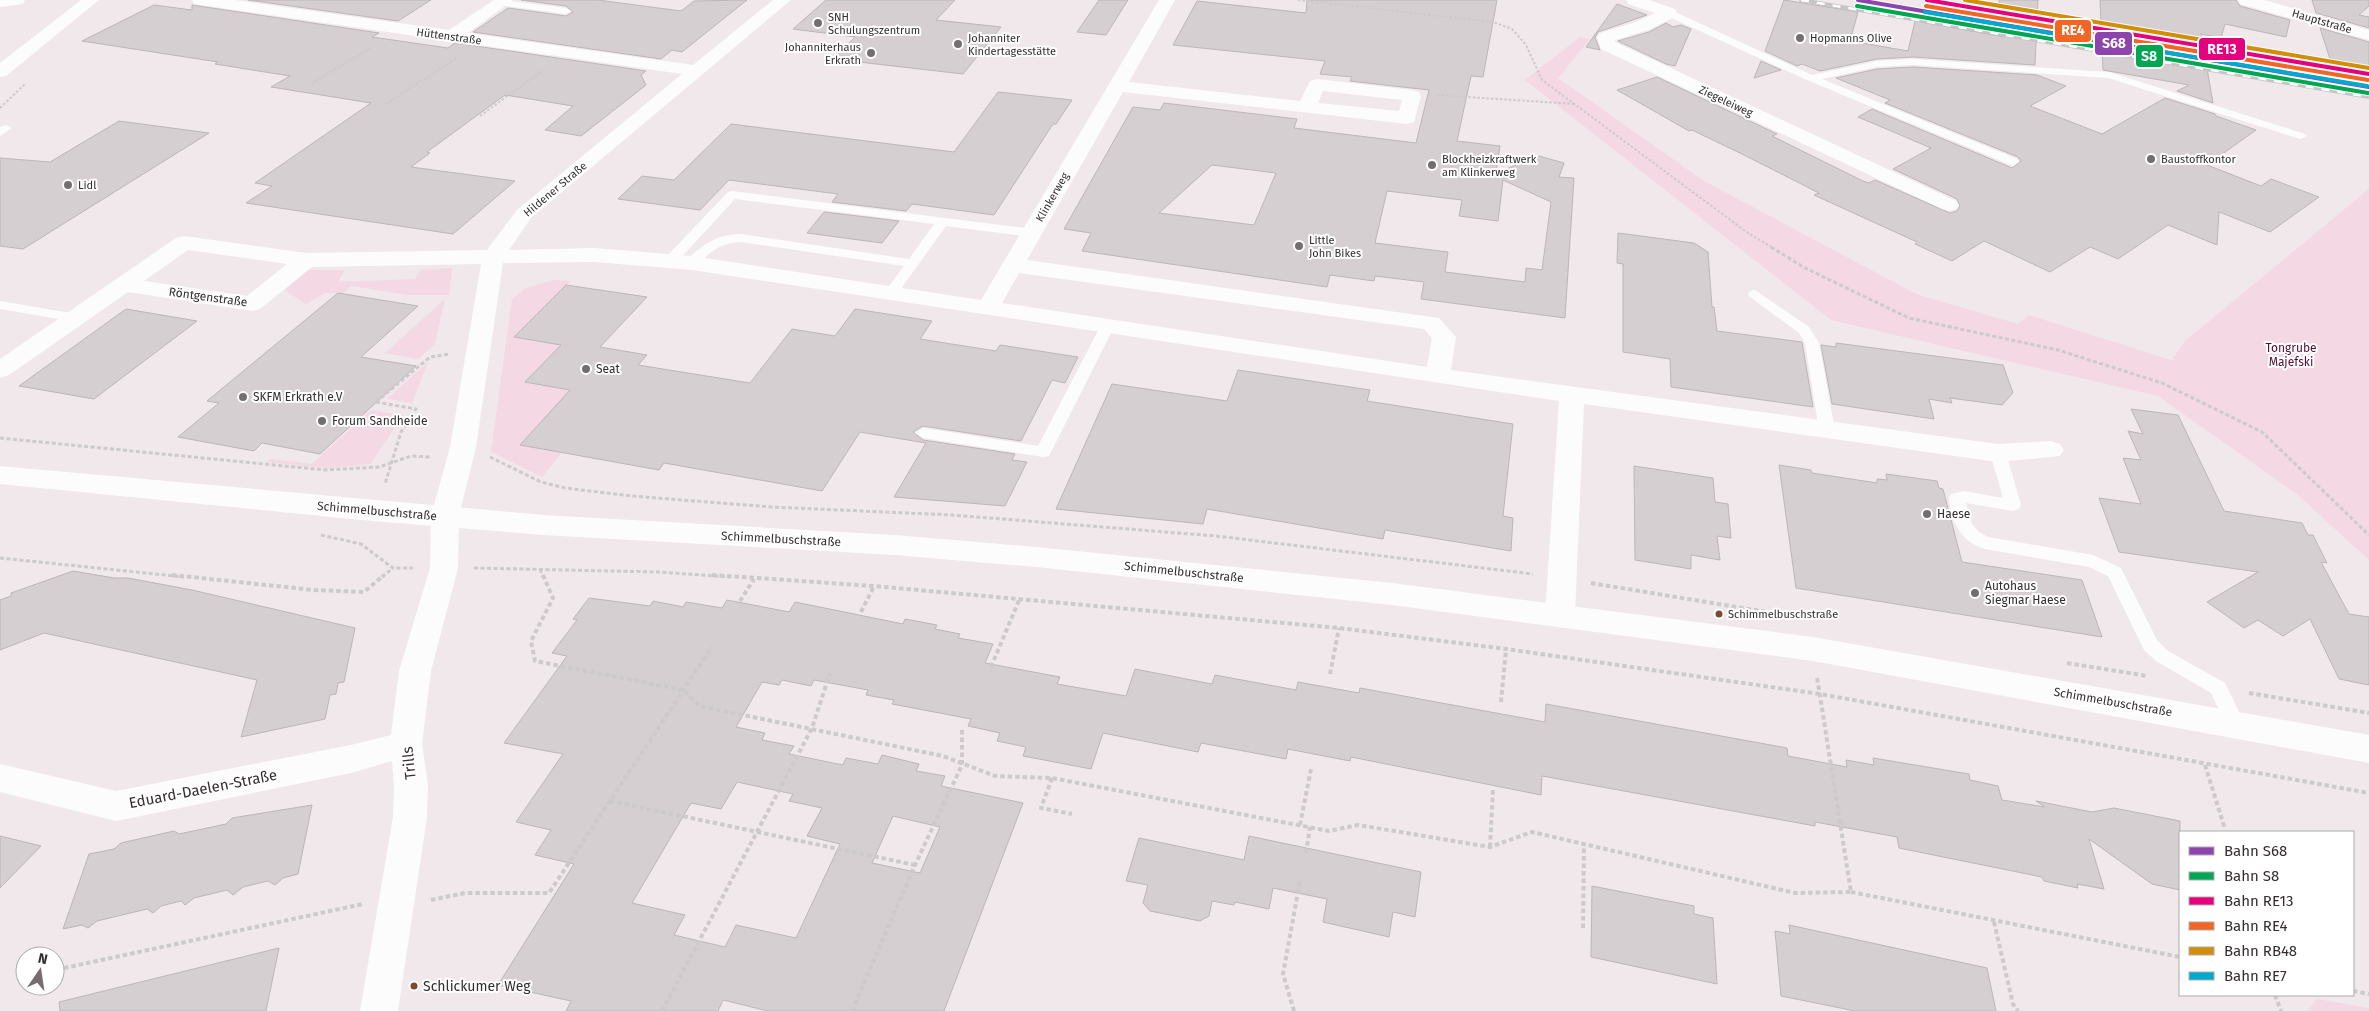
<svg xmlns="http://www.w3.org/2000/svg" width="2369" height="1011" font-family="'Fira Sans',sans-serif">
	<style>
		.green { fill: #f4d8e4 }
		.building { fill: #d5cfd1; stroke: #bcb6b9; fill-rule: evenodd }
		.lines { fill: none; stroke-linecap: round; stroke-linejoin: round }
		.path-far2 { stroke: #cdcacb; stroke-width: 2; stroke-dasharray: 2.5 2; stroke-linecap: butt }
		.path-far1 { stroke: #cdcacb; stroke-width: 3; stroke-dasharray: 4 2.5; stroke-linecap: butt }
		.path { stroke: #cdcacb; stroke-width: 4; stroke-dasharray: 4.5 3; stroke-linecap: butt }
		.lane { fill: #fdfcfc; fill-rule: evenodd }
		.street { fill: #fdfcfc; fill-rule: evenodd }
		.secondary { fill: #fdfcfc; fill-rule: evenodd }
		.rail-casing { stroke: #c6c4c5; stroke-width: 4 }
		.rail { stroke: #fff; stroke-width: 2.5; stroke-dasharray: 8; stroke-linecap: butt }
		.rail-1-casing { stroke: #fff; stroke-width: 6 }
		.rail-2-casing { stroke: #fff; stroke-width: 6 }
		.rail-3-casing { stroke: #fff; stroke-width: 6 }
		.rail-4-casing { stroke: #fff; stroke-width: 6 }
		.rail-5-casing { stroke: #fff; stroke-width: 6 }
		.rail-6-casing { stroke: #fff; stroke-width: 6 }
		.rail-1 { stroke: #8e44ad; stroke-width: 4 }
		.rail-2 { stroke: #00a651; stroke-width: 4 }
		.rail-3 { stroke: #e5007d; stroke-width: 4 }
		.rail-4 { stroke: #f26522; stroke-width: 4 }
		.rail-5 { stroke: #d08e09; stroke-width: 4 }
		.rail-6 { stroke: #00a9ce; stroke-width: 4 }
		.poi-dot { fill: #756e71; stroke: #fff; stroke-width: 2 }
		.bus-dot { fill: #7a4b2a; stroke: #fff; stroke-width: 2 }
		.labels { text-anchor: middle; stroke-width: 4; stroke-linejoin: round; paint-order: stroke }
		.far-poi-label { font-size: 11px; fill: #332d2f; stroke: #fff; text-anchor: start }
		.far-street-label { font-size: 11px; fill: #332d2f; stroke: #fff }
		.bus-label { font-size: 11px; fill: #332d2f; stroke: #fff; text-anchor: start }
		.street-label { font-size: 12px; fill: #332d2f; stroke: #fff }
		.park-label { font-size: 12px; fill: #510f36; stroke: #fff }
		.poi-label { font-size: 12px; fill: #332d2f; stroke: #fff; text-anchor: start }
		.near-bus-label { font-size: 14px; fill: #332d2f; stroke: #fff; text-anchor: start }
		.near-street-label { font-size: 15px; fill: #332d2f; stroke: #fff }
		.line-badge { stroke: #fff; stroke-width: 2 }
		.badge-label { font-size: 14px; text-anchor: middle; font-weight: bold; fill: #fff }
	</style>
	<rect width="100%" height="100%" fill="#f0e8eb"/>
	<g class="green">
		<polygon points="1580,37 1590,39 1558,78 1704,181 1916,294 2018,324 2029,315 2174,361 2173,358 2185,341 2369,189 2369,560 2298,495 2158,396 1831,320 1525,80"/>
		<polygon points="452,268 449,295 409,295 351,286 343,293 325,293 306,304 285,290 308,270 345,270 338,282 415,279 420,270"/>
		<polygon points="553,280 571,281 514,337 561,345 525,382 570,390 562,452 542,477 491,452 512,299 526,288"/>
		<polygon points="445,299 435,344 418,359 385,353"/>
		<polygon points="428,362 412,403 387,399"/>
		<polygon points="371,410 403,415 370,464 327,468 267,462 270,459 312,464"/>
		<polygon points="2317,999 2369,1008 2369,1011 2308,1011"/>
	</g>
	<g class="building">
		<polygon points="248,0 431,0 398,21"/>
		<polygon points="521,0 598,0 681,11 694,1 747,0 682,52 672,50 661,59 473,32 508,8 566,16 573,12 566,6"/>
		<polygon points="826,0 955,0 936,20 1001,27 963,74 833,59 855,37 793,29"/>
		<polygon points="1099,0 1128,0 1106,35 1077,32"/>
		<path d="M1307,0H1497L1483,77L1471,76L1457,141L1500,146L1496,173L1539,156L1564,163L1559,177L1574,178L1565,318L1421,299L1424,282L1375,276L1374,281L1330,275L1327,287L1082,251L1091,233L1064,229L1133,107L1160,110L1164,103L1297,119L1294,128L1416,143L1429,90L1350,81L1352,77L1320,74L1325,61L1173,45L1197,1L1306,13ZM1212,165L1276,173L1254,225L1159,213ZM1503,180L1551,202L1542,270L1526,268L1525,282L1445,272L1448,252L1375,243L1387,191L1462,200L1459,216L1498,221Z"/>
		<polygon points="1784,0 1858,12 1850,41 1908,51 1915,21 2005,37 1999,0 2038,0 2035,65 1913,57 1877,59 1820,71 1802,64 1797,66 1765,51"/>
		<polygon points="2100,0 2236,0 2240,6 2290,20 2286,37 2225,24 2221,38 2201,34 2213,103 2177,91 2189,85 2103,70"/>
		<polygon points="2312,0 2369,0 2369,6 2359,15 2369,17 2369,28 2316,13"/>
		<polygon points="1617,4 1647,15 1598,32 1595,38 1600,50 1586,47"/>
		<polygon points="154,5 192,10 192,5 379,33 372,37 448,48 455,43 646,71 641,75 646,85 581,136 545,130 573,106 505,95 427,152 430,153 411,167 515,181 453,234 246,203 272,186 255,183 371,103 271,87 290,76 215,64 218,62 82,41"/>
		<polygon points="1666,23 1673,27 1681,25 1691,29 1675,66 1666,64 1618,41 1649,32"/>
		<polygon points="2320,28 2369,42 2369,66 2330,59"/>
		<polygon points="1761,61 1781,70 1754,78"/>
		<polygon points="1913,67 2037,75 2066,86 2030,106 2102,134 2165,98 2215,114 2216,116 2256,130 2207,165 2261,186 2271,179 2319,197 2270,232 2219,212 2217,245 2168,225 2118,259 2090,247 2050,272 1984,241 1952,261 1915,244 1917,242 1814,195 1819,193 1744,155 1692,130 1689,131 1617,90 1657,77 1777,134 1772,136 1863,181 1869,183 1875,180 1950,213 1957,211 1960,206 1957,199 1893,169 1931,148 1858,117 1872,109 2012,168 2021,161 2018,157 1885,103 1890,100 1836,78 1877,69"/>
		<polygon points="998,92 1072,100 1056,124 1053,124 994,215 912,204 906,211 832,202 838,194 729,180 700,210 618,199 642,176 674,180 731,124 954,152"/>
		<polygon points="119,121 209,133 23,249 0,246 0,158 50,162"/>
		<polygon points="824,212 899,221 882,243 807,233"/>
		<polygon points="1618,233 1694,243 1708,252 1712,307 1714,307 1717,331 1802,342 1813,407 1671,387 1670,359 1623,352 1623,264 1617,263"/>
		<polygon points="566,285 647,297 600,347 647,355 638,365 750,383 792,329 835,336 855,309 932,321 920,339 996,351 1000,345 1078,357 1065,383 1052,380 1021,441 923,426 913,432 923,440 1015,454 1012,460 1027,462 1005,506 894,497 926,443 860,432 822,491 664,463 659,470 520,445 570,390 525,382 561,345 514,337"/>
		<polygon points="338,293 418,306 361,357 416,366 320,454 262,443 254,451 178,437 219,403 207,401"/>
		<polygon points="126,309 197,321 94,399 19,386"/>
		<polygon points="1836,343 2003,365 2013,393 2002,405 1950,398 1952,403 1929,399 1934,419 1832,404 1821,345 1836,347"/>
		<polygon points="1238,370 1370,390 1367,401 1513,424 1503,516 1513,518 1511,551 1385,530 1383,539 1207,509 1203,524 1056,509 1112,384 1227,401"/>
		<polygon points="2131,409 2178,415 2224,511 2302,523 2308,535 2313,535 2327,563 2321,562 2349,614 2369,617 2369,685 2339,679 2310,619 2283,636 2258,620 2244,628 2207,602 2258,572 2119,552 2099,498 2141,504 2123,458 2141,460 2128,431 2143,434"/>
		<polygon points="1779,465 1811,470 1812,473 1877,483 1877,479 1887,480 1886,474 1937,481 1939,488 1943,489 1962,562 2082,580 2102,637 1796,588"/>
		<polygon points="1634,466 1713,478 1715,502 1728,504 1731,538 1717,536 1720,560 1691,555 1691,569 1635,560"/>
		<polygon points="73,571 114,578 128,578 192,590 355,628 344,682 338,683 336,694 330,695 325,719 241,737 257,680 44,633 0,650 0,600 11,596 11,593"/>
		<path d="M589,598L650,606L653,601L683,607L686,602L722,608L727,600L789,612L795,602L903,624L905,619L937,625L935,629L960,634L958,638L993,644L985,663L1060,677L1057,684L1126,696L1135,669L1212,684L1215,675L1296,690L1298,682L1359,693L1360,688L1545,722L1546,704L1787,748L1788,756L1847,767L1846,760L1874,765L1873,758L1969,774L1970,780L1998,786L2002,800L2045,807L2036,801L2092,812L2114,808L2180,821V890L2152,884L2089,839L2104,889L2077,884L2078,888L2044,881L2042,877L1899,848L1897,837L1815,822V826L1542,776L1541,795L1351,757L1350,761L1288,749L1286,759L1201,743L1198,752L1103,733L1091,769L1023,756L1026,747L997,741L1000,733L968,726L971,719L892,704L894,700L866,695L868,690L814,680L811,686L782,680L779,685L762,682L736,727L765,733L762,740L794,746L789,754L843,765L846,758L878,764L882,755L919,764L916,771L945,776L941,786L1023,803L944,1011H768L723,1000L718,1011H566L571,1001L498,985L574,864L535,855L551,830L516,822L563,754L504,743L567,656L552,653L577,620L573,619ZM737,782L793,794L789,801L822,808L807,836L840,844L796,938L736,925L725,947L674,935L685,915L632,903L691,803L721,809ZM893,816L940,827L920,873L872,863Z"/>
		<polygon points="312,805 298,874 283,878 275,885 268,881 243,887 233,895 227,890 194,898 185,905 181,901 161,906 153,913 147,909 97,921 88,928 82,925 63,929 89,854 114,849 121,843 174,831 179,834 226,824 232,818"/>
		<polygon points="0,836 41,846 0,888"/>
		<polygon points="1249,836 1421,872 1415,917 1393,912 1389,937 1323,922 1327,899 1273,888 1269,909 1235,902 1234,905 1212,901 1209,916 1200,921 1150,911 1143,903 1148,885 1126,881 1139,838 1244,860"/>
		<polygon points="1592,886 1694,906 1694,914 1713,918 1717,984 1591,957"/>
		<polygon points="1789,925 1987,968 1996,1011 1855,1011 1781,996 1775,931 1790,934"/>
		<polygon points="279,948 266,1011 60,1011 59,1002"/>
	</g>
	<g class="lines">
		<g class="path-far2">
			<polyline points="1298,0 1493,22 1512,29 1526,45 1542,80 1748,233 1773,248"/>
			<polyline points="311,84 372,47"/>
			<polyline points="1437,95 1575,104"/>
			<polyline points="386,104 457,58"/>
			<polyline points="0,108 25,84"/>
			<polyline points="480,116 543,70"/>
		</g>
		<g class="path-far1">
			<polyline points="1771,247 1805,268 1909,318 2058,350 2162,383 2262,432 2369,535"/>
			<polyline points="376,402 416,409 401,432 385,484"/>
			<polyline points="376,402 430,357 449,354"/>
			<polyline points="0,438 325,470 379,467 411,456 431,457"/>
			<polyline points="490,457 541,482 565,488 632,496 771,507 952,515 1216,536 1533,574"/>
			<polyline points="321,535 361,544 393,568 413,568"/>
			<polyline points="0,558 184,577"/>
			<polyline points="474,568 658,572 731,577"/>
			<polyline points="540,569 543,577"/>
			<polyline points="382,577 393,568"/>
		</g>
		<g class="path">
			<polyline points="172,575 314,590 364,592 384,575"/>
			<polyline points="543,575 553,598 531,641 535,661 684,690 699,706 943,756 995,776 1052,778 1329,831 1358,825 1490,847 1532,832 1795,893 1851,892 1817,677"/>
			<polyline points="712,575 874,586 1339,628 1506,649 1820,694 2369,793"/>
			<polyline points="1591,583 1767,612"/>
			<polyline points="740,601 754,579"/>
			<polyline points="861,612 874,586"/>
			<polyline points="2067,663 2147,676"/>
			<polyline points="991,667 1020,598"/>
			<polyline points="1330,674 1339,628"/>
			<polyline points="2249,693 2369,713"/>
			<polyline points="1501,702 1506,649"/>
			<polyline points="2205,765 2225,829"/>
			<polyline points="1052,778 1041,808 1072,814"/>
			<polyline points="610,801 915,865"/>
			<polyline points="1300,825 1311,769"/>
			<polyline points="1490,847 1493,790"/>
			<polyline points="1306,853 1310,827"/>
			<polyline points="1851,892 2180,957"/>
			<polyline points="431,900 465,893 549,893 712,647"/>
			<polyline points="1994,922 2013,1004 2018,1011"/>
			<polyline points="1583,928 1584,844"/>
			<polyline points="64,968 363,904"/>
			<polyline points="2353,991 2369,994"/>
			<polyline points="2275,995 2281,1011"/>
			<polyline points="662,1011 812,728 830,673"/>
			<polyline points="852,1011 915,865 962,765 962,730"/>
			<polyline points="1294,1011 1283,974 1300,881"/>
		</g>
		<g class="lane">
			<polygon points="501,0 566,8 571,11 566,14 498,5 498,1"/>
			<polygon points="1665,11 1673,11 1812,75 1877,61 1913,59 2109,72 2305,134 2307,136 2301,139 2297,138 2108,78 1913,65 1877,67 1822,79 2017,159 2019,162 2013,166 1807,80 1665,15"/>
			<polygon points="6,125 12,128 0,136 0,127"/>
			<path d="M732,191L1031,229L1037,233L1031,237L946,226L895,297L890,298L883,294L904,266L741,242C721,243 710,251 697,266H687L685,263L687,260C703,243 717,235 741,234L909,259L934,224L735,199L676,263H666L664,260L666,257L728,192Z"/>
			<polygon points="1755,290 1809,327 1819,343 1835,430 1832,434 1822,434 1819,430 1805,343 1799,333 1750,297 1748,294 1750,291"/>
			<polygon points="0,301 76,314 83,318 76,322 0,309"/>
			<polygon points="1107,323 1114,327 1049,456 1043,457 923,438 915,433 923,428 1038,446 1100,327"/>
			<path d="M1998,448L2004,449L2006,453L2021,505L2019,509L2013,511L1966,503L1972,524L1979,532L1988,537L2093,555L2121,568L2157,640L2168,651L2225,683L2245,724L2242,729L2235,732L2228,729L2211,693L2156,661L2144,650L2108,576L2089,567L1985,549C1961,542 1951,522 1949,498L1951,494L1964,491L2003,498L1990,453L1992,449Z"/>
		</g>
		<g class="street">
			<polygon points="0,0 25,0 23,4 0,7"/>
			<path d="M192,0H235L449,30L494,0H513L468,33L693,65L773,0H791L531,218L509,250L594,248L692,256L981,300L1159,0H1175L1129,82L1300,101L1310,81L1317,79L1412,90L1419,92L1421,96L1414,122L1407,124L1123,92L1027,260L1439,318L1456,337L1451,370L1998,444L2051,441L2060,444L2064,450L2060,456L1998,462L1584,404L1575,615L1571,623L1560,626L1549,623L1545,615L1559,401L692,270L594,262L503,263L476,447L459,516L458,568L431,671L422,744L428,785L427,817L398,1011H360L393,817L394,785L392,761L351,773L116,821L0,792V764L116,791L351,745L391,735L399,671L430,568L431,516L450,447L481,264L312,267L260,309L252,311L128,292L9,375L0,378V359L176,238L184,236L306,253L487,250L517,210L682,74L200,5L194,4ZM1323,91L1402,100L1399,111L1318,103ZM188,250L287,264L247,296L144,281ZM1019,273L1424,329L1432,338L1427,367L1002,303Z"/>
			<polygon points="1626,0 1649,0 1675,9 1677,13 1675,17 1648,30 1615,40 1615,42 1956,201 1959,205 1956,209 1949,211 1942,209 1601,49 1597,37 1600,33 1636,22 1655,13 1628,4"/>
		</g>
		<g class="secondary">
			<polygon points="81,0 99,0 6,76 0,77 0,63"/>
			<polygon points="2238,0 2264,0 2369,30 2369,40 2240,4"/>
			<polygon points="0,466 543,515 894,535 1037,547 1392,583 1813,637 2369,735 2369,763 1813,661 1392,605 1037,567 894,555 543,535 361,520 0,484"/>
		</g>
		<g class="rail-casing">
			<polyline id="rail" points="1801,0 2369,97"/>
		</g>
		<use href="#rail" class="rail"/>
		<g class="rail-1-casing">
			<polyline id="rail-1" points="1858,0 2369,87"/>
		</g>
		<g class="rail-2-casing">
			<polyline id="rail-2" points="1857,6 2368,93"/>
		</g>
		<g class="rail-3-casing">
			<polyline id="rail-3" points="1927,0 2369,74"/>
		</g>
		<g class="rail-4-casing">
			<polyline id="rail-4" points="1926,6 2368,80"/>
		</g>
		<g class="rail-5-casing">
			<polyline id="rail-5" points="1965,0 2369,68"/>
		</g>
		<g class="rail-6-casing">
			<polyline id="rail-6" points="1925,12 2367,86"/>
		</g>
		<use href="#rail-1" class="rail-1"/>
		<use href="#rail-2" class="rail-2"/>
		<use href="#rail-3" class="rail-3"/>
		<use href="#rail-4" class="rail-4"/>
		<use href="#rail-5" class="rail-5"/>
		<use href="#rail-6" class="rail-6"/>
	</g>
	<g class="poi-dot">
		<circle cx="818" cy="23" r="5"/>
		<circle cx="1800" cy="38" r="5"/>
		<circle cx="958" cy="44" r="5"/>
		<circle cx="871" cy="53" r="5"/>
		<circle cx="2151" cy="159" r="5"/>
		<circle cx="1432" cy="165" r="5"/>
		<circle cx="68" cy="185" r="5"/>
		<circle cx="1299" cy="246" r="5"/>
		<circle cx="586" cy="369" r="5"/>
		<circle cx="243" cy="397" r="5"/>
		<circle cx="322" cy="421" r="5"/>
		<circle cx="1927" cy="514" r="5"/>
		<circle cx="1975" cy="593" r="5"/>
	</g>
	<g class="bus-dot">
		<circle cx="1719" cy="614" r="4.5"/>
		<circle cx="414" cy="986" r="4.5"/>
	</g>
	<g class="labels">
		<g class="far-poi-label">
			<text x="828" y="21">SNH<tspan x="828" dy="13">Schulungszentrum</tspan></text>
			<text x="968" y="42">Johanniter<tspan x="968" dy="13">Kindertagesstätte</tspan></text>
			<text x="1810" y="42">Hopmanns Olive</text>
			<text x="861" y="51" text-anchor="end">Johanniterhaus<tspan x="861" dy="13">Erkrath</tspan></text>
			<text x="1442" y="163">Blockheizkraftwerk<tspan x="1442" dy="13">am Klinkerweg</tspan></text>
			<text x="2161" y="163">Baustoffkontor</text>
			<text x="78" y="189">Lidl</text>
			<text x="1309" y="244">Little<tspan x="1309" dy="13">John Bikes</tspan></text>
		</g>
		<g class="far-street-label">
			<text transform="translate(2322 21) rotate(16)" y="4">Hauptstraße</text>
			<text transform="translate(449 36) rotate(8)" y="4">Hüttenstraße</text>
			<text transform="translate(1726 101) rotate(25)" y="4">Ziegeleiweg</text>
			<text transform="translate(555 189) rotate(-40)" y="4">Hildener Straße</text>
			<text transform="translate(1052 197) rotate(-60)" y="4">Klinkerweg</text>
		</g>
		<g class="bus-label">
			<text x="1728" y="618">Schimmelbuschstraße</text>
		</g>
		<g class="street-label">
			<text transform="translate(208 297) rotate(8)" y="4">Röntgenstraße</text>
			<text transform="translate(377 511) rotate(5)" y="4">Schimmelbuschstraße</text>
			<text transform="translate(781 539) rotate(3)" y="4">Schimmelbuschstraße</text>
			<text transform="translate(1184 572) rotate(6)" y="4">Schimmelbuschstraße</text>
			<text transform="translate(2113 702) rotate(10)" y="4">Schimmelbuschstraße</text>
		</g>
		<g class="park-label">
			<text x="2291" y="352">Tongrube<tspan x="2291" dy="14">Majefski</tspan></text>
		</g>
		<g class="poi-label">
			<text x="596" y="373">Seat</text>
			<text x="253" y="401">SKFM Erkrath e.V</text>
			<text x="332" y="425">Forum Sandheide</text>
			<text x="1937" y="518">Haese</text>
			<text x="1985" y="590">Autohaus<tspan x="1985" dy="14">Siegmar Haese</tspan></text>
		</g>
		<g class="near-bus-label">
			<text x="423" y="991">Schlickumer Weg</text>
		</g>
		<g class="near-street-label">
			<text transform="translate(409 763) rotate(-96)" y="5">Trills</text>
			<text transform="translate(203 789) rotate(-11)" y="5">Eduard-Daelen-Straße</text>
		</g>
	</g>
	<g class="line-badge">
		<rect x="2054" y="19" width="38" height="24" rx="5" fill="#f26522"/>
		<rect x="2094" y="31" width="39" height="25" rx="5" fill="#8e44ad"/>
		<rect x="2198" y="37" width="48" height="24" rx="5" fill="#e5007d"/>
		<rect x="2135" y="44" width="29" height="24" rx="5" fill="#00a651"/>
	</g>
	<g class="badge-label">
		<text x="2073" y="35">RE4</text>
		<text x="2114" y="48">S68</text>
		<text x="2222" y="54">RE13</text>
		<text x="2149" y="61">S8</text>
	</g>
	<rect x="2179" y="831" width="175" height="165" fill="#ffffff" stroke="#adabac"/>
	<rect x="2189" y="847" width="25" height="8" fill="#8e44ad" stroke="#adabac"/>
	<text x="2224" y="856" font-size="15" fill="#332d2f">Bahn S68</text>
	<rect x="2189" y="872" width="25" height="8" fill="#00a651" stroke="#adabac"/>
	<text x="2224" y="881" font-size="15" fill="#332d2f">Bahn S8</text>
	<rect x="2189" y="897" width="25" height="8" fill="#e5007d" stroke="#adabac"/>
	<text x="2224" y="906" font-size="15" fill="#332d2f">Bahn RE13</text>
	<rect x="2189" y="922" width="25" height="8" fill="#f26522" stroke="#adabac"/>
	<text x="2224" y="931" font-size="15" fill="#332d2f">Bahn RE4</text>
	<rect x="2189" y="947" width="25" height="8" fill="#d08e09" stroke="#adabac"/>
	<text x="2224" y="956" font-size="15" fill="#332d2f">Bahn RB48</text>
	<rect x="2189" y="972" width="25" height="8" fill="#00a9ce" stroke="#adabac"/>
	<text x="2224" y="981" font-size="15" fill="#332d2f">Bahn RE7</text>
	<g transform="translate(40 971) rotate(13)"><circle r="24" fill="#ffffff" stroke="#adabac"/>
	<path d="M0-4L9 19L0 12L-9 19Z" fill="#756e71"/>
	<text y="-8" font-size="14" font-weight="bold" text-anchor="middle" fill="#332d2f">N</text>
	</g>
</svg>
